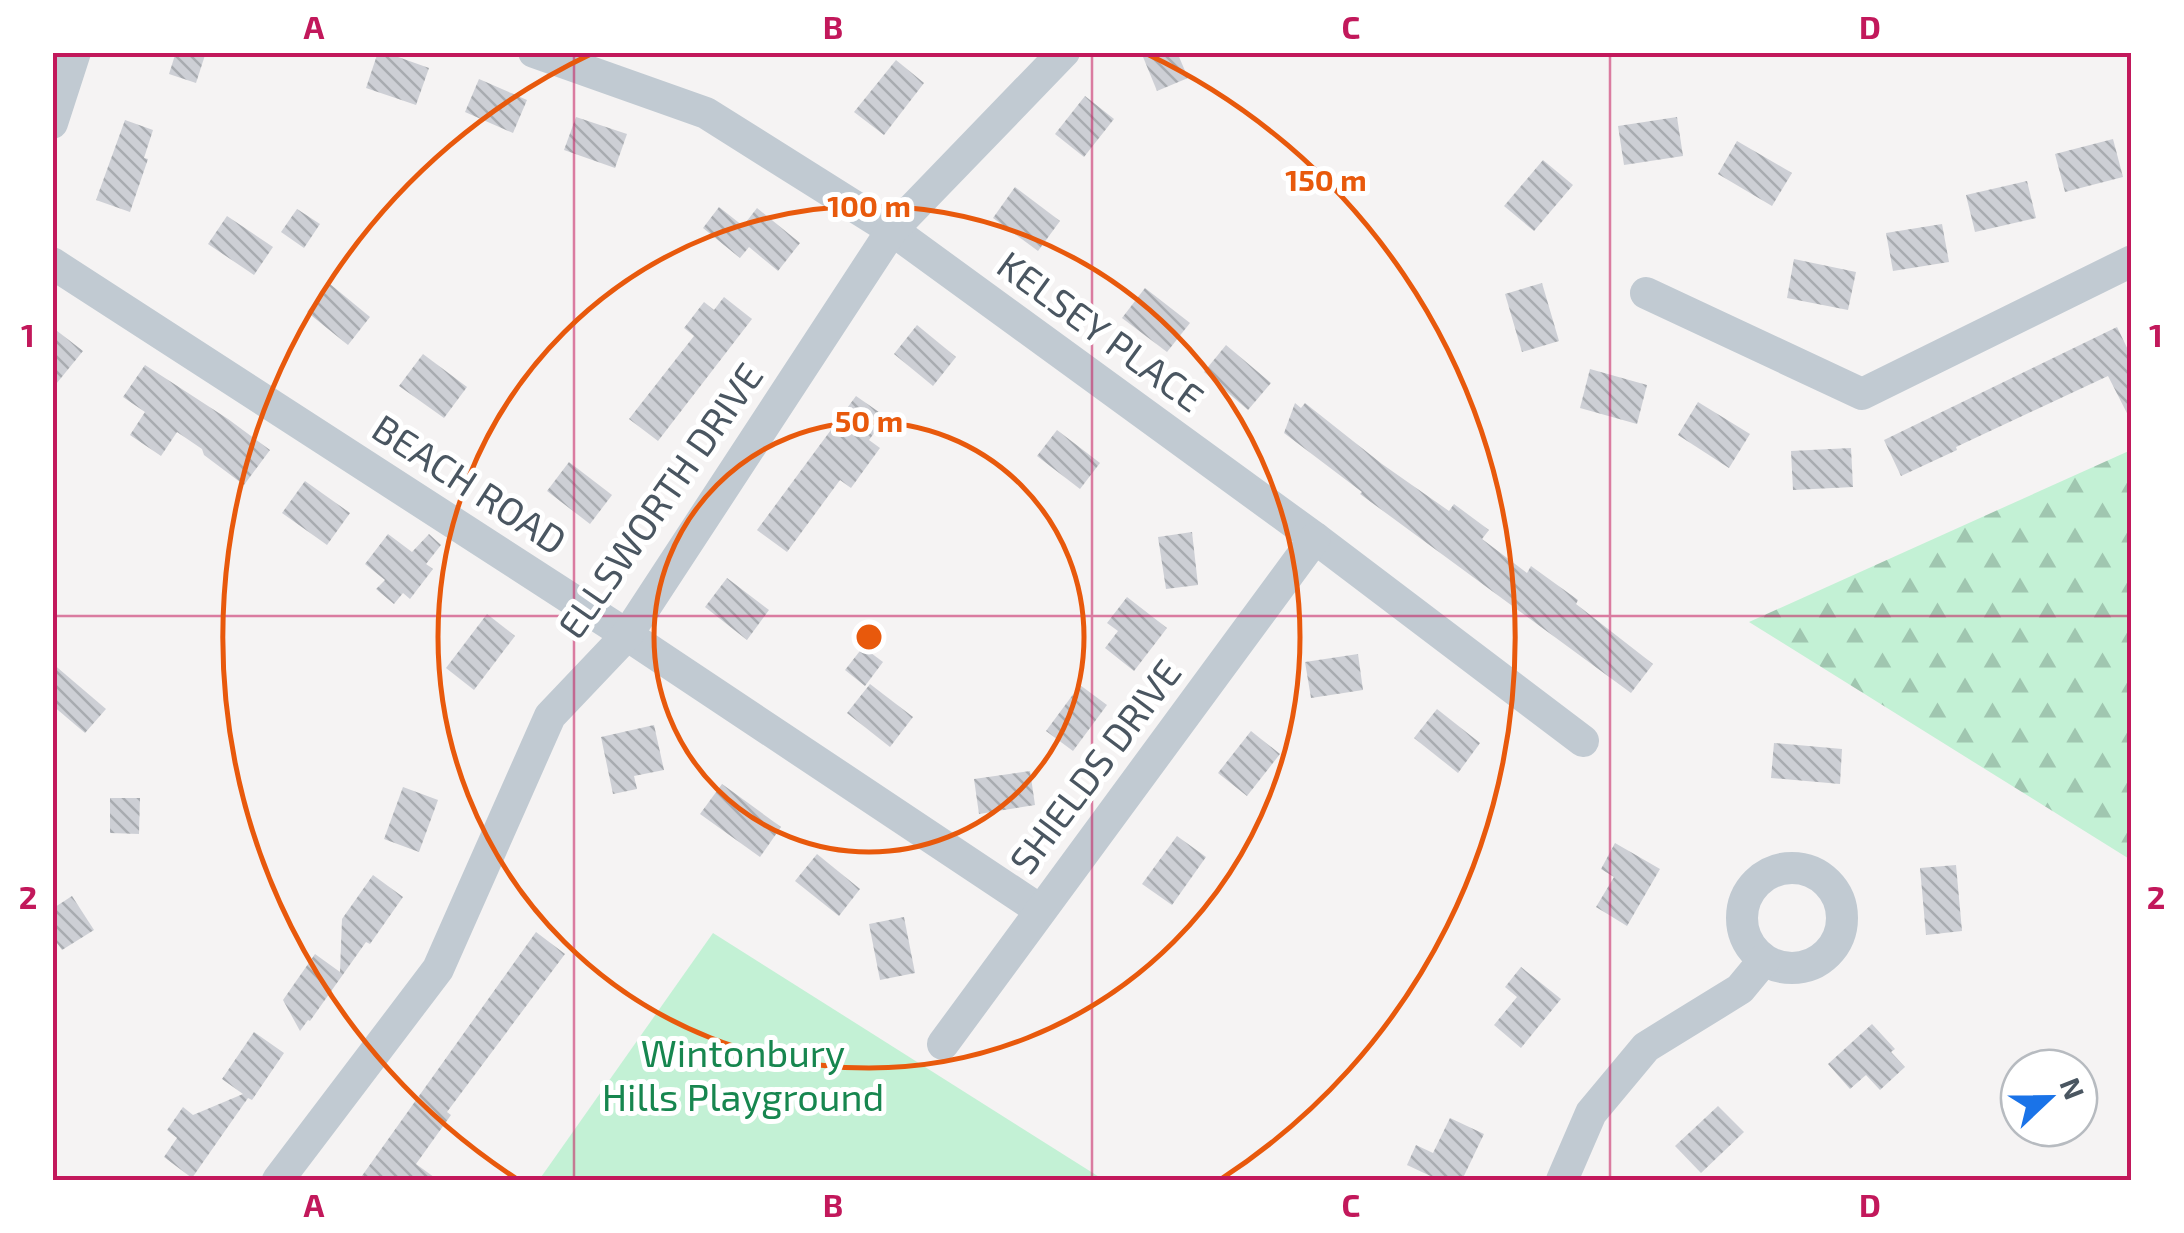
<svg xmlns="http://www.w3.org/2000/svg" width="2184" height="1233" font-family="'Exo 2',sans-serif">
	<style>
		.forest { fill: url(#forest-firs) }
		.park { fill: #c3f1d5 }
		.building { fill: url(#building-back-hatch) }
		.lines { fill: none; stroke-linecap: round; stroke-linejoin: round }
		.minor { stroke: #c1cad2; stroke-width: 32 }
		.grid { fill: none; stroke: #c2185b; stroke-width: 2.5; stroke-opacity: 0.55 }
		.ring { fill: none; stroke: #e8590c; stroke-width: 5 }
		.labels { text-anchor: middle; stroke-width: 10; stroke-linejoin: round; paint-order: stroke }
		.street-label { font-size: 38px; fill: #4a5661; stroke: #fff }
		.park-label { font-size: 38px; fill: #17864f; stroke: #fff }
		.centre { fill: #e8590c; stroke: #fff; stroke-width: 5 }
		.ring-label { font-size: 30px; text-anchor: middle; font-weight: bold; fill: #e8590c; stroke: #fff; stroke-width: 10; stroke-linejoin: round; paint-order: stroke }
		.neatline { fill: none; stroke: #c2185b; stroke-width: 4 }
		.grid-label { font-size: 32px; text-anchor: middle; font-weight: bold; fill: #c2185b }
	</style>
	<defs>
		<pattern id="forest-firs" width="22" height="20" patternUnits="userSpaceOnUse" patternTransform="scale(2.5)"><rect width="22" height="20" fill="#c3f1d5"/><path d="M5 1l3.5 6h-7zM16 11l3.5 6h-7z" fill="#a0c6b0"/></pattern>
		<pattern id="building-back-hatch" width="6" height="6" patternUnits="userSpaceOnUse" patternTransform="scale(2.5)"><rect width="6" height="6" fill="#cdcfd5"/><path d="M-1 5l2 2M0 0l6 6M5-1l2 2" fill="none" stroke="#a8abb0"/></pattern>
	</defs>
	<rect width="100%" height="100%" fill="#f5f3f3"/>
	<polygon class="forest" points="2131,450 2131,860 1749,622"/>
	<polygon class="park" points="713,933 1104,1180 539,1180"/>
	<g class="building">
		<polygon points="176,52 206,52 196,83 169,74"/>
		<polygon points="378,52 384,52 429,68 416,105 366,88"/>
		<polygon points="1141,52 1177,52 1188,78 1157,91"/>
		<polygon points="896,60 924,83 884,135 854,112"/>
		<polygon points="479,79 527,100 513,133 465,112"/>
		<polygon points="1085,96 1114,119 1084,157 1055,134"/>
		<polygon points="576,117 627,134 615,168 564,150"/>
		<polygon points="1677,117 1683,156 1624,165 1618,126"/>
		<polygon points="125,120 153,130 144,158 148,159 130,212 96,200"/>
		<polygon points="2113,139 2123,177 2065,192 2055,154"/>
		<polygon points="1737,141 1792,173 1772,206 1718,174"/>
		<polygon points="1543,160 1573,185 1534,231 1504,206"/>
		<polygon points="2027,181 2036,218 1975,232 1966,195"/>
		<polygon points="1015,187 1060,221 1038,251 993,218"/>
		<polygon points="719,207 743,226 757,208 800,243 778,271 749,247 740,258 703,228"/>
		<polygon points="297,209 320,224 304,248 281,232"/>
		<polygon points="227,216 273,247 254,275 208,244"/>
		<polygon points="1942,224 1949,262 1893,271 1886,233"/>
		<polygon points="1794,259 1856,272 1848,310 1787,298"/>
		<polygon points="1542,283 1559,341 1522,352 1505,294"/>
		<polygon points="330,284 370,317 348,345 307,312"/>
		<polygon points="1145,288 1190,323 1167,352 1122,318"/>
		<polygon points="724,297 752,319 658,441 629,419 694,336 684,328 704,302 714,310"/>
		<polygon points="917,325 956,357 933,386 894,354"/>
		<polygon points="52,327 83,351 52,389"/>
		<polygon points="2117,327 2132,358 2132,423 2108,376 1956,447 1957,450 1901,476 1884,440"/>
		<polygon points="1226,345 1271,383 1248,410 1204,372"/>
		<polygon points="423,354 467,387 444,418 399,386"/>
		<polygon points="145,365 228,419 270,450 244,485 204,455 202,449 177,432 161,456 130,435 145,412 123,397"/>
		<polygon points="1590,369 1647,385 1637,424 1580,408"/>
		<polygon points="856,396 886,417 869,440 880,448 851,488 840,480 787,552 757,530"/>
		<polygon points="1698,402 1750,434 1729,468 1678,435"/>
		<polygon points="1295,403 1301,408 1305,403 1382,464 1449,511 1454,504 1489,530 1482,539 1527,573 1531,566 1578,600 1576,604 1653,664 1631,693 1360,494 1362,492 1284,433"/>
		<polygon points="1057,430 1100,463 1080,489 1037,456"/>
		<polygon points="1851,448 1853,487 1793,490 1791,451"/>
		<polygon points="569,462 612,495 590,524 547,491"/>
		<polygon points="305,481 350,513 327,545 282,513"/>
		<polygon points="1192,532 1198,585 1166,589 1158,537"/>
		<polygon points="388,534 412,552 429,534 441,545 426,564 433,569 410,599 403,593 394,604 376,589 385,580 365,564"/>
		<polygon points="727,578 769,610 747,640 705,607"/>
		<polygon points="1127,597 1167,628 1134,671 1105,648 1118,631 1107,623"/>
		<polygon points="487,614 515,636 474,690 446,668"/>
		<polygon points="863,647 883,662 865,686 845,670"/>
		<polygon points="1358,654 1363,690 1311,698 1305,662"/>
		<polygon points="52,663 106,709 85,733 52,705"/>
		<polygon points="870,684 913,717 890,747 847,713"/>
		<polygon points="1080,685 1107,705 1073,751 1046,731"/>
		<polygon points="1437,709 1480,743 1458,773 1414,738"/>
		<polygon points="654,725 664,770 634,776 637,789 613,794 601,737"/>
		<polygon points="1251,731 1280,754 1247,796 1218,773"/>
		<polygon points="1774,743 1842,749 1840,784 1771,778"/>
		<polygon points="1030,771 1035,805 979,814 974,779"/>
		<polygon points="722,784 781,827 760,857 700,814"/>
		<polygon points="403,787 438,800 419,852 384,839"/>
		<polygon points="110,798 140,798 139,834 110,833"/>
		<polygon points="1177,836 1206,857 1172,905 1142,884"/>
		<polygon points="1615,843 1660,869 1627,926 1596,907 1614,877 1601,869"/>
		<polygon points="817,854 860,889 839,916 795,881"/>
		<polygon points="1956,865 1962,931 1926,935 1920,868"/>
		<polygon points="373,875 403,897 370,944 366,942 310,1021 308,1020 300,1031 283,1000 315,954 340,972 342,919"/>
		<polygon points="72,896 94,930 62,950 52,936 52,909"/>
		<polygon points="904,917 915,973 880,980 869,924"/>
		<polygon points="536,932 565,954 447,1112 451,1115 416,1164 438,1180 359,1180"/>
		<polygon points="1521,967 1561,999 1521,1048 1494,1025 1517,997 1505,987"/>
		<polygon points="1872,1024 1895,1049 1891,1052 1905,1067 1880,1090 1866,1075 1850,1089 1828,1064"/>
		<polygon points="254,1032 284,1053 252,1100 248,1098 192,1178 164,1157 177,1138 167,1130 183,1107 193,1115 243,1094 222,1079"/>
		<polygon points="1718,1106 1744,1132 1701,1173 1675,1146"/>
		<polygon points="1450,1118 1484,1134 1462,1180 1439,1180 1407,1165 1416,1145 1433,1153"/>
	</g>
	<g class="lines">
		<g class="minor">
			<polyline points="534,52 706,113 892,230 1315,538 1583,741"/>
			<polyline points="52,123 75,52"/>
			<polyline points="52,263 627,635 1040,910"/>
			<polyline points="1646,293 1862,394 2132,261"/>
			<circle cx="1792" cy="918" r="50"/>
			<polyline points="943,1044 1315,538"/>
			<polyline points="278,1180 438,969 550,716 627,635 892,230 1064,52"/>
			<polyline points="1562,1180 1591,1113 1646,1047 1740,989 1764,960"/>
		</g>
	</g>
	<path class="grid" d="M574,52V1180M1092,52V1180M1610,52V1180M52,616H2132"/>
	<g class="ring">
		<circle cx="869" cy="637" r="215"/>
		<circle cx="869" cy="637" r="431"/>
		<path d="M517 1179A646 646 0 0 1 591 54M1147 54A646 646 0 0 1 1221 1179"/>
	</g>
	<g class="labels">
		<g class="street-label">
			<text transform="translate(1100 332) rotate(36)" y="13">KELSEY PLACE</text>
			<text transform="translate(469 485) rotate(33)" y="13">BEACH ROAD</text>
			<text transform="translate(661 501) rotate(-55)" y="13">ELLSWORTH DRIVE</text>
			<text transform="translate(1096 767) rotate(-53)" y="13">SHIELDS DRIVE</text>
		</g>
		<g class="park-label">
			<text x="743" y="1067">Wintonbury<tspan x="743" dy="44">Hills Playground</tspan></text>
		</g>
	</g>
	<circle cx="869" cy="637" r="15" class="centre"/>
	<g class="ring-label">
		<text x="1326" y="191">150 m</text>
		<text x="869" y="217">100 m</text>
		<text x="869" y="432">50 m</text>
	</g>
	<rect width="2184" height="1233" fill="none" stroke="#ffffff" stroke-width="110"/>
	<g transform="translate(2049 1098) rotate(68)"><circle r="48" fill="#ffffff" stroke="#b7bbc0" stroke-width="2.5"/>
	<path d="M0-8L18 38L0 25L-18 38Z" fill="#1a73e8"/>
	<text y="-15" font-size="28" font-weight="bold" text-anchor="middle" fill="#4a5661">N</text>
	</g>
	<rect x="55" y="55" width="2074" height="1123" class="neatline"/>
	<g class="grid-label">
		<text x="314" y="39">A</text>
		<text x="833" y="39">B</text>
		<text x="1351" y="39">C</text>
		<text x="1870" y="39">D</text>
		<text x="28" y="347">1</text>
		<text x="2156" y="347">1</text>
		<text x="28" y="909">2</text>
		<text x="2156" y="909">2</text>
		<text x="314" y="1217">A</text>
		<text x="833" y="1217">B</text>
		<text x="1351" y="1217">C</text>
		<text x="1870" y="1217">D</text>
	</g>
</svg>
